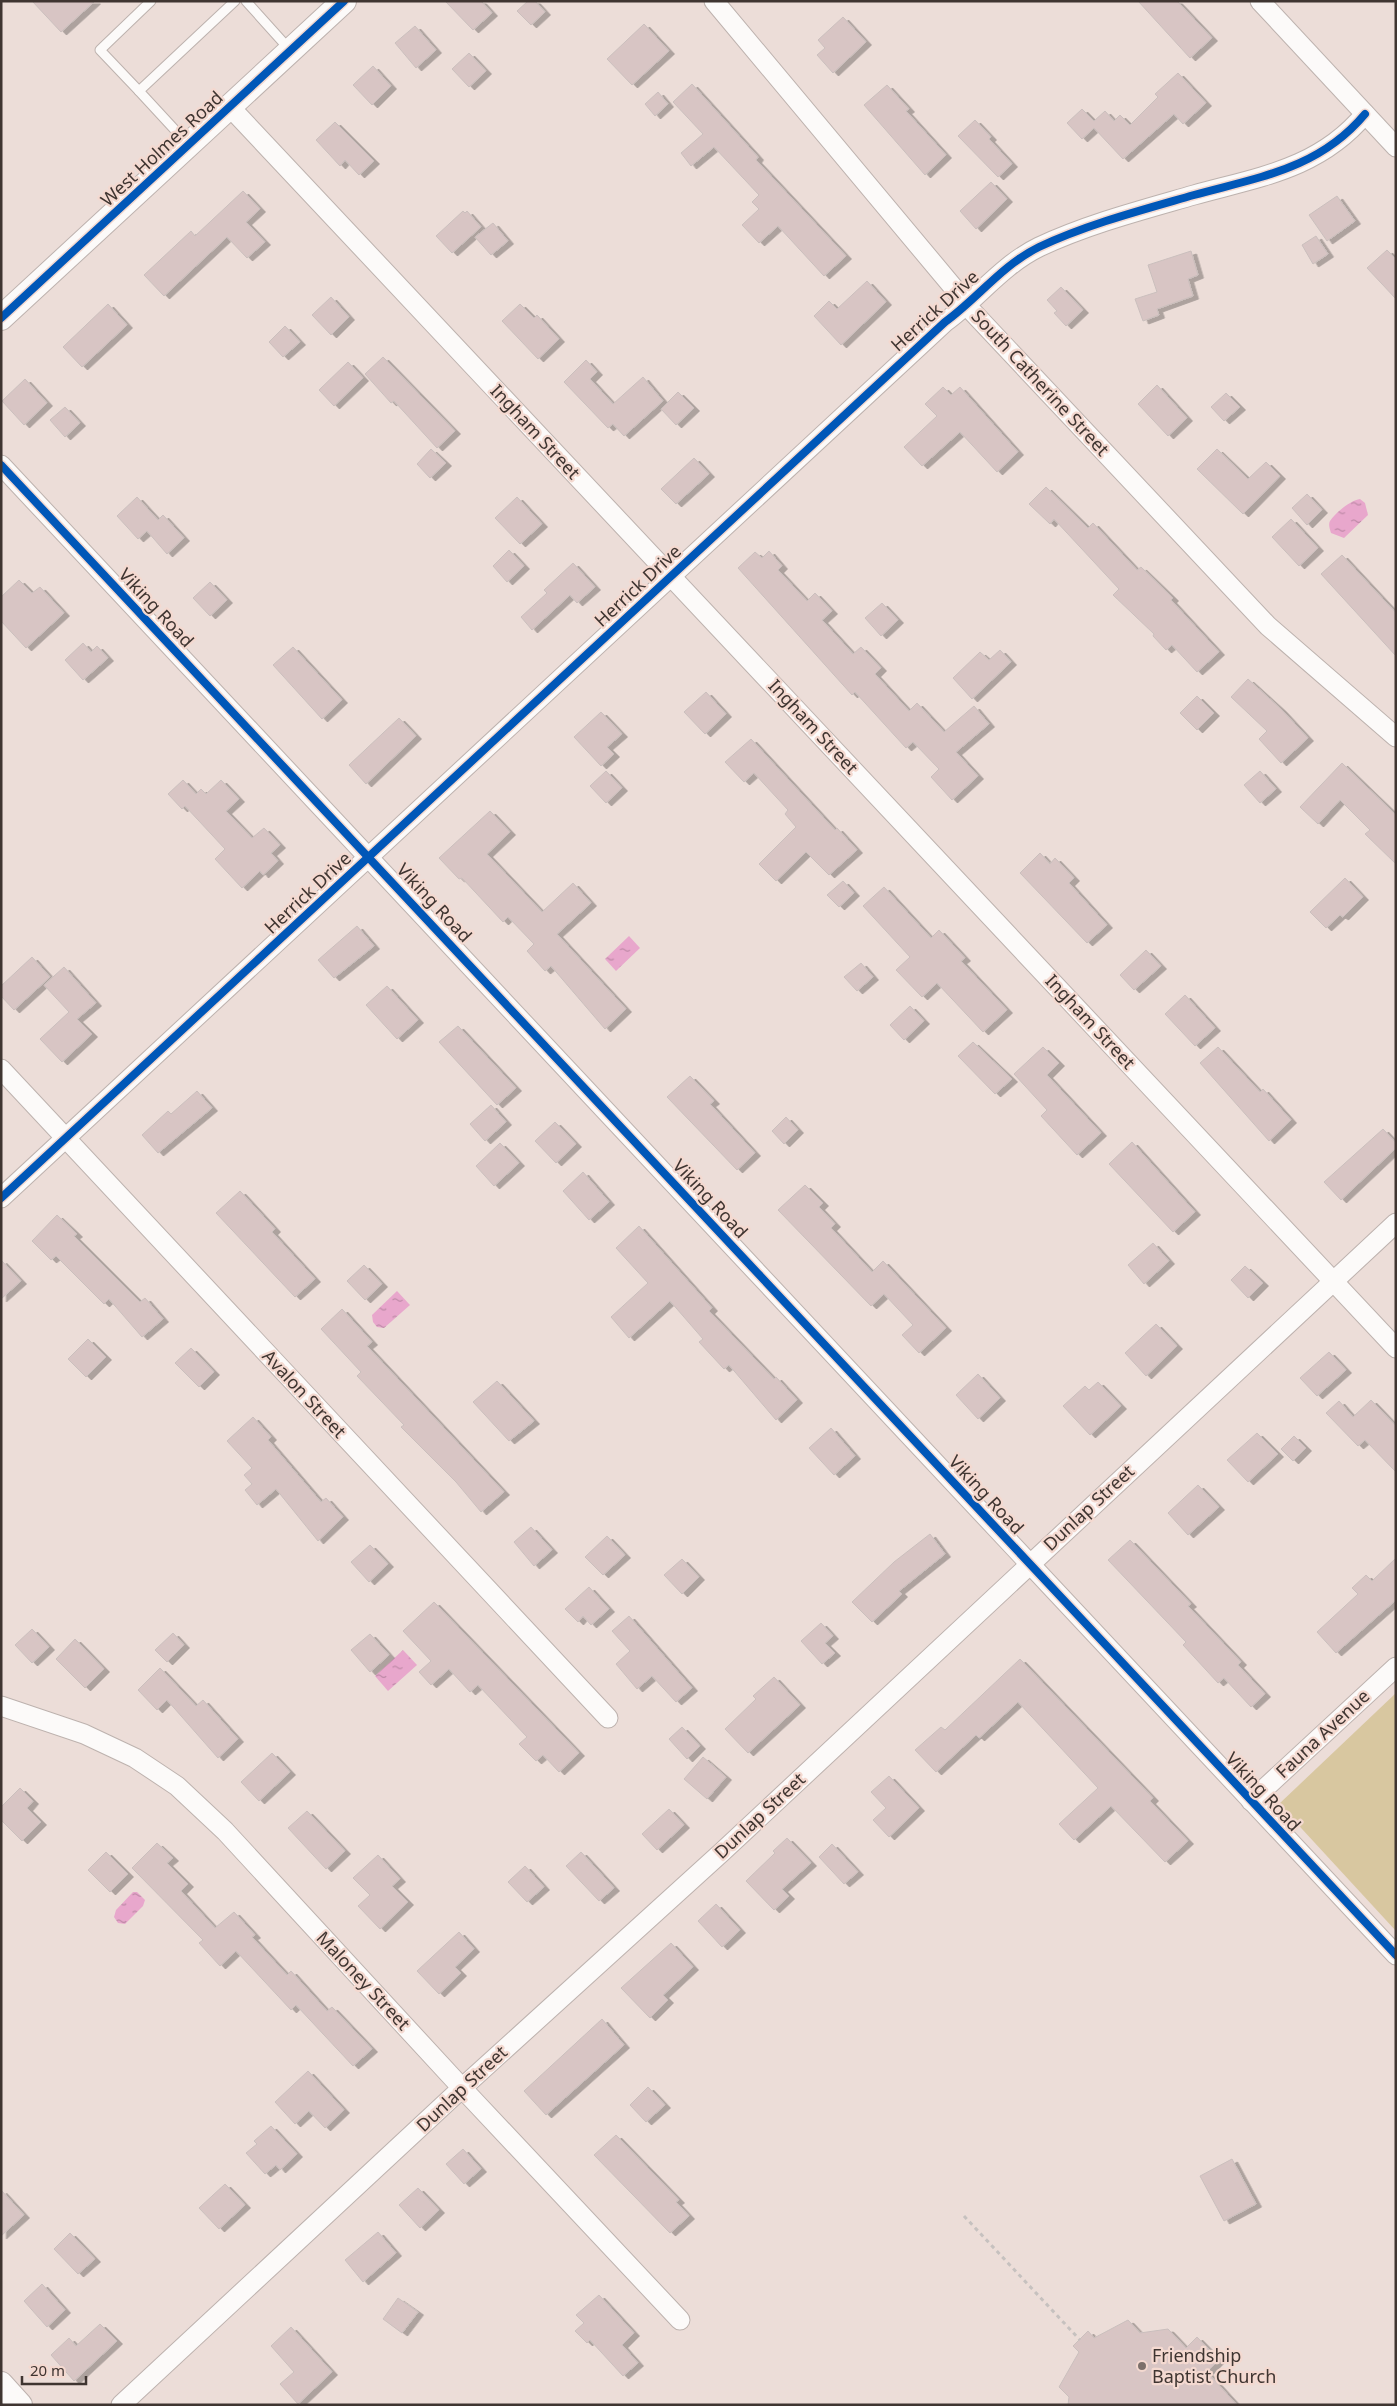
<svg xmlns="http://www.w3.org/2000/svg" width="1397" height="2406" font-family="'Noto Sans',sans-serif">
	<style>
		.park { fill: #d8c7a0 }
		.water { fill: url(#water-ripples) }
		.building { fill: #d8c5c4; stroke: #cabfbd; filter: url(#shadow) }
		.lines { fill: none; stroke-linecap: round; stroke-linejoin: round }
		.service-casing { stroke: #bdb2ae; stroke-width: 11 }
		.minor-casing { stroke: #bdb2ae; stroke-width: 21 }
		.tertiary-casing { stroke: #bdb2ae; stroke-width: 26 }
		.path { stroke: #c6c1bf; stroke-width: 3; stroke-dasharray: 4 4; stroke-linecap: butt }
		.service { stroke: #fcfaf9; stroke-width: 9 }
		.minor { stroke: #fcfaf9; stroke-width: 19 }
		.tertiary { stroke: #fcfaf9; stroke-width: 24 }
		.cycleway-casing { stroke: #f4d9d0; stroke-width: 11 }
		.cycleway { stroke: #0057b8; stroke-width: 8 }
		.poi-dot { fill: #7c706b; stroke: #f4d9d0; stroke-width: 2 }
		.labels { text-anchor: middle; stroke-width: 4.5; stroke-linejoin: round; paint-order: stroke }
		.street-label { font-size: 18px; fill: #3f3531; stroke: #f4d9d0 }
		.poi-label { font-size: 18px; fill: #3f3531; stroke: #f4d9d0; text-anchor: start }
	</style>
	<defs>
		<pattern id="water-ripples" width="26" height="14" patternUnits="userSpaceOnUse" patternTransform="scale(1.25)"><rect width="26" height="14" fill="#e8a7cc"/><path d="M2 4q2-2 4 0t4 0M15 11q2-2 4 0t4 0" fill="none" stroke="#bd89a6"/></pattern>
		<filter id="shadow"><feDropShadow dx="5.5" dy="3" stdDeviation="0" flood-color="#0004"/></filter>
	</defs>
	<rect width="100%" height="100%" fill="#ecddd8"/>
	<polygon class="park" points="1396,1693 1396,1931 1279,1804"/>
	<g class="water">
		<path d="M1360,499L1365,503L1368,515L1344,538L1331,533C1330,529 1328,525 1330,521C1335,513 1351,500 1360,499Z"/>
		<polygon points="629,936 640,948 616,971 605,959"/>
		<polygon points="397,1291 410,1305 384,1328 377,1327 373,1322 372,1315"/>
		<polygon points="403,1650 417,1665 388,1691 375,1676"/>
		<polygon points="133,1892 137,1892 145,1900 143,1906 125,1924 118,1923 114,1917 116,1910"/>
	</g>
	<g class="building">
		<polygon points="32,1 95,1 61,32"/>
		<polygon points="445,1 481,1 492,13 473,30"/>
		<polygon points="528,1 535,1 545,12 531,25 517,11"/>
		<polygon points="1138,1 1177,1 1212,38 1190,58"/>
		<polygon points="843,17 866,42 833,73 817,55 825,48 818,40"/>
		<polygon points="644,24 669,51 632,85 607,59"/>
		<polygon points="415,26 436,50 416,68 395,43"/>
		<polygon points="469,53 486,71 469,87 452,69"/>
		<polygon points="373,66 391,86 372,105 353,85"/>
		<polygon points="1178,73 1206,103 1183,124 1174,114 1123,159 1094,128 1082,139 1067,123 1082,109 1094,121 1105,111 1114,121 1120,115 1130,125 1158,97 1155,94"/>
		<polygon points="692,84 758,157 756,160 846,256 824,276 778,226 759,243 742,225 759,209 752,202 759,195 714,147 691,166 681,153 703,134 673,102"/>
		<polygon points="887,85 909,109 906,111 946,155 925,175 864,105"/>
		<polygon points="658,92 668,104 655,116 645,104"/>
		<polygon points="975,120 991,137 989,139 1012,164 998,177 958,136"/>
		<polygon points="335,122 374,161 359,175 345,160 340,166 316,140"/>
		<polygon points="991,182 1007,199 976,229 960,211"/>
		<polygon points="243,191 260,209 246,222 265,242 247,258 227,237 164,296 144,275 191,231 195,236"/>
		<polygon points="1337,196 1355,221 1327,241 1309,215"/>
		<polygon points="463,211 465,213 467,211 481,227 452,253 436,236"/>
		<polygon points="493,223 508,241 491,255 475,237"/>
		<polygon points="1316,236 1328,254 1313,264 1302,245"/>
		<polygon points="1387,250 1396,259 1396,299 1367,268"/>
		<polygon points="1191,251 1198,275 1188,279 1193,296 1157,309 1159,315 1143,321 1135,299 1157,292 1148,265"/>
		<polygon points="867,281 886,302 841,345 814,316 829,301 837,309"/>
		<polygon points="1061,287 1083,310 1066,326 1054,313 1057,311 1047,300"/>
		<polygon points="331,297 349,317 331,335 312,315"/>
		<polygon points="108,304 127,325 82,367 63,347"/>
		<polygon points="520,304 534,318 537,315 559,339 538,359 502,321"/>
		<polygon points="285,326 300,342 283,357 269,342"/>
		<polygon points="383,357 455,431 437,448 394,401 391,403 365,374"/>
		<polygon points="586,360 597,372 590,379 613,404 643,377 663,401 624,436 613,424 608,428 564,382"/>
		<polygon points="348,362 363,378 334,406 319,390"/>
		<polygon points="25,379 47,403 24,425 2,401"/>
		<polygon points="1157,385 1187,418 1168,436 1138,404"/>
		<polygon points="943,387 951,395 960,387 1018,452 997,472 960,432 922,466 904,447 937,416 925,404"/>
		<polygon points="678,392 694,408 676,425 661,409"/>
		<polygon points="1226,393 1240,407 1224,421 1211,407"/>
		<polygon points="65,407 80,423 65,437 50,420"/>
		<polygon points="431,449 446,463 430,478 417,464"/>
		<polygon points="1217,449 1248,479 1266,462 1280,476 1243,514 1197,469"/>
		<polygon points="694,458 709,474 676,504 661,489"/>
		<polygon points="1046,487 1088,528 1093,523 1137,570 1141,567 1173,598 1171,600 1219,652 1197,672 1172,645 1166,650 1153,636 1154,634 1113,595 1119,589 1054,519 1050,524 1029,504"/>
		<polygon points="1307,494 1322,510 1307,525 1292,508"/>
		<polygon points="137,497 158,520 163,515 184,538 167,554 147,531 138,539 117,516"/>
		<polygon points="517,497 542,524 520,544 495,518"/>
		<polygon points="1291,519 1318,548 1299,566 1272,537"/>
		<polygon points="509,550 524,566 507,582 493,566"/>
		<polygon points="769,551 782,566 778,570 807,601 815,593 832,611 822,620 853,654 861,647 881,668 875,674 909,711 917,703 944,732 974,706 989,724 956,752 978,776 952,800 931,777 939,769 913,742 906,748 855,692 852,695 738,568 755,552 762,558"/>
		<polygon points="1342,555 1396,613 1396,656 1321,574"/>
		<polygon points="573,563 595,587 577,603 570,595 532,630 521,617 547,593 544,590"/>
		<polygon points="19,580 32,593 40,587 64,613 26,648 1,621 1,597"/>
		<polygon points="210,582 227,600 210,616 193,598"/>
		<polygon points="882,603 898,620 881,636 865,618"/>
		<polygon points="83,643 91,652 97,646 108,658 83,680 65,660"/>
		<polygon points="293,647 342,700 322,719 273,665"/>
		<polygon points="1000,650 1011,662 972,699 953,678 980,652 989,660"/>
		<polygon points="1248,679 1281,709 1308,738 1281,763 1259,739 1267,731 1231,697"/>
		<polygon points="706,692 726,714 705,734 684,712"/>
		<polygon points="1197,696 1214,713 1197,730 1180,713"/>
		<polygon points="601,712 622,734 607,747 614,754 601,766 574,737"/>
		<polygon points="399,718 416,736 366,784 349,765"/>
		<polygon points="751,739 835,830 837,828 857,850 829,875 806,852 776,881 759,864 796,827 785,814 788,810 754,773 744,782 725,762"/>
		<polygon points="1342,763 1396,815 1396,864 1365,834 1370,830 1340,800 1318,824 1300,807"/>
		<polygon points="606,771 622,788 606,803 590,786"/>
		<polygon points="1260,771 1276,789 1260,803 1244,785"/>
		<polygon points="183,780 196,794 201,789 206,794 221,780 239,799 226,811 252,838 264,828 280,845 271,853 278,861 263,875 260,871 242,888 215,859 225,849 185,806 182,809 168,794"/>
		<polygon points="490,811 510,832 487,854 542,912 573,883 591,903 557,934 626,1009 605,1029 551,966 545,971 527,951 534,944 508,917 503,922 462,878 459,879 439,858"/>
		<polygon points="1040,853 1050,864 1055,858 1074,878 1069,883 1107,925 1087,943 1020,873"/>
		<polygon points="1345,878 1363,897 1343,917 1340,915 1326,928 1310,912"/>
		<polygon points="843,881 854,893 839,907 827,895"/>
		<polygon points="884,887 931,938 939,930 965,958 961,961 1007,1010 983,1032 937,983 922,997 896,970 910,957 863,906"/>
		<polygon points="357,926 374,946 334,978 318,960"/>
		<polygon points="1146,950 1161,966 1134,990 1120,975"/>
		<polygon points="32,957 50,977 14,1010 1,996 1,986"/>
		<polygon points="861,963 873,977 857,991 844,977"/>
		<polygon points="64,967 96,1003 77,1019 92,1034 62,1062 40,1039 69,1012 44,985"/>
		<polygon points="387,986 418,1020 397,1039 366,1005"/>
		<polygon points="1185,995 1215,1028 1195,1046 1165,1014"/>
		<polygon points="910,1006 924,1021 904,1040 890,1025"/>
		<polygon points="458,1026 516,1088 497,1105 439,1042"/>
		<polygon points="973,1042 1012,1079 995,1094 958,1056"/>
		<polygon points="1043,1047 1059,1063 1047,1075 1101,1133 1077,1155 1041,1116 1047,1110 1014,1074"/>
		<polygon points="1218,1047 1260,1092 1263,1089 1291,1120 1269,1141 1200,1063"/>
		<polygon points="690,1076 714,1101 710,1104 755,1153 737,1170 667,1097"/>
		<polygon points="197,1091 212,1108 158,1153 142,1135 168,1111 171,1114"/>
		<polygon points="491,1105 506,1122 485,1141 470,1124"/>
		<polygon points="786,1117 798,1130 784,1144 772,1131"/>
		<polygon points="555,1122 576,1144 556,1163 535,1141"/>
		<polygon points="1383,1129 1396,1143 1396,1148 1341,1200 1324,1182"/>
		<polygon points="1132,1142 1195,1212 1173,1232 1109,1164"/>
		<polygon points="500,1143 519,1163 494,1186 476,1166"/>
		<polygon points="583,1172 609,1202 589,1220 563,1191"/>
		<polygon points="805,1185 823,1203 819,1207 835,1224 831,1228 872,1272 883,1261 946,1328 919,1353 902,1335 913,1325 884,1294 871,1306 778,1210"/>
		<polygon points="240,1191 275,1229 272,1232 315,1279 295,1297 216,1213"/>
		<polygon points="57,1215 77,1234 74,1236 140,1302 145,1298 163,1319 142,1337 109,1299 104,1304 56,1256 51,1260 32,1241"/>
		<polygon points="639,1226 712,1308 709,1311 774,1379 776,1377 797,1400 776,1420 729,1365 724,1369 699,1342 703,1339 670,1301 629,1338 611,1317 648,1283 616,1248"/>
		<polygon points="1153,1243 1169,1261 1144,1284 1128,1265"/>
		<polygon points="1,1260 21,1281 1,1299"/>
		<polygon points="364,1265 382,1284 365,1300 347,1281"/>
		<polygon points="1245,1266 1263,1283 1248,1298 1231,1280"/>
		<polygon points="342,1309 372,1342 367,1346 504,1492 481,1512 456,1482 401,1427 404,1425 357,1376 361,1372 321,1329"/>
		<polygon points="1156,1324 1177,1346 1146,1376 1125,1353"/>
		<polygon points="88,1339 106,1357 86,1377 68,1359"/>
		<polygon points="191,1348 214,1372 199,1387 175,1363"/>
		<polygon points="1329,1352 1346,1370 1317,1396 1300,1378"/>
		<polygon points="978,1374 1000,1398 978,1419 956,1395"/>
		<polygon points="497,1381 534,1421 509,1441 473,1402"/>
		<polygon points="1098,1382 1121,1406 1090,1435 1063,1406 1085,1386 1089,1390"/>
		<polygon points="1371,1400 1396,1426 1396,1472 1365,1440 1358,1446 1326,1413 1339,1401 1353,1417"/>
		<polygon points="253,1417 271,1437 268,1440 321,1502 326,1498 343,1517 318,1541 276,1489 257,1505 245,1490 252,1484 244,1475 252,1468 227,1441"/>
		<polygon points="831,1428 855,1456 834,1475 809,1448"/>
		<polygon points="1257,1433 1278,1454 1248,1482 1227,1460"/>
		<polygon points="1294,1436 1306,1448 1293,1461 1281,1449"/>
		<polygon points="1198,1485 1219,1507 1188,1535 1168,1513"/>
		<polygon points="531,1527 552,1550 534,1566 514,1542"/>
		<polygon points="930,1534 945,1554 899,1591 902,1594 872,1622 852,1602 894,1562"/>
		<polygon points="607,1536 625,1555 603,1575 585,1557"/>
		<polygon points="1130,1540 1191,1604 1188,1606 1241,1662 1238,1665 1265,1694 1251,1707 1224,1678 1218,1683 1183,1645 1186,1642 1108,1560"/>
		<polygon points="370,1545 388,1564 369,1582 351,1562"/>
		<polygon points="1396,1558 1396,1600 1336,1653 1317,1632 1358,1594 1352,1588 1366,1575 1372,1581"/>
		<polygon points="682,1559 699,1577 682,1594 664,1575"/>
		<polygon points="589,1587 609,1609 591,1625 583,1616 578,1622 565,1609"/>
		<polygon points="434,1602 579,1753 559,1772 543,1755 536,1761 519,1744 527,1737 478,1685 470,1692 449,1669 431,1685 419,1672 431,1661 403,1631"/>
		<polygon points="629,1616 692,1688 676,1702 652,1676 637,1689 616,1664 630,1651 612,1631"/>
		<polygon points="821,1623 833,1636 825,1643 835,1653 822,1664 801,1641"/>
		<polygon points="32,1629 49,1647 32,1663 15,1645"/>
		<polygon points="173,1633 184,1645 167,1662 155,1650"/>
		<polygon points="370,1634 389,1655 370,1672 351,1650"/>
		<polygon points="75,1639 104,1669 85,1688 56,1659"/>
		<polygon points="1020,1659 1153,1798 1150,1801 1188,1841 1165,1862 1111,1806 1074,1840 1059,1824 1098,1788 1018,1702 979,1738 976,1735 936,1772 915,1750 941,1727 945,1730"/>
		<polygon points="160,1668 196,1706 203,1700 238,1739 218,1758 167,1700 157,1710 138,1690"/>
		<polygon points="774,1677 800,1705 748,1753 725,1729 756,1699 753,1696"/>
		<polygon points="682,1727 700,1746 687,1759 669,1739"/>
		<polygon points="272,1753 290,1772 259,1801 241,1782"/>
		<polygon points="703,1757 726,1777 707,1799 684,1779"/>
		<polygon points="889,1776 919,1808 889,1837 873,1820 886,1808 871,1792"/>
		<polygon points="20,1788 33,1801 27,1808 41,1822 22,1841 1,1820 1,1807"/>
		<polygon points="669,1809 684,1825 657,1850 642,1834"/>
		<polygon points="307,1811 345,1851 326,1869 288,1828"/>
		<polygon points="787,1838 811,1863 782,1889 789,1896 774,1910 746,1881 775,1853 773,1851"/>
		<polygon points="157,1843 173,1858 167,1863 188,1884 181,1891 215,1928 234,1912 255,1935 252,1937 287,1975 291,1971 327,2011 332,2007 372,2049 353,2066 296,2005 291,2010 236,1951 220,1966 199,1943 203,1940 132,1868"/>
		<polygon points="832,1844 858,1872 844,1884 819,1857"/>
		<polygon points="106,1852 128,1874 110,1892 88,1870"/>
		<polygon points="581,1852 614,1888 599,1901 566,1866"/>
		<polygon points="378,1855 400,1879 392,1886 408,1902 380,1929 358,1906 370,1895 353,1878"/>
		<polygon points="525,1866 544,1887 527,1902 508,1882"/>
		<polygon points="716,1904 740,1930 722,1947 698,1921"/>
		<polygon points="459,1932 474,1949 455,1967 461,1973 439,1994 417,1971"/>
		<polygon points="671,1943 693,1967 663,1995 668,2000 650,2018 621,1988"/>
		<polygon points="602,2019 624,2045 546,2115 524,2091"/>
		<polygon points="308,2071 344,2110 325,2128 309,2111 295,2124 275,2102"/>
		<polygon points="648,2087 665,2105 646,2122 630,2105"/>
		<polygon points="271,2126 297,2154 280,2170 276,2165 265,2174 246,2153 257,2144 254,2141"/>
		<polygon points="616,2135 679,2200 676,2202 689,2216 670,2233 594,2155"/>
		<polygon points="463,2149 481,2169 464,2184 446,2164"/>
		<polygon points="1232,2159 1256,2204 1224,2221 1200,2176"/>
		<polygon points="225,2184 245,2205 219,2229 199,2208"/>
		<polygon points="418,2188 439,2210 420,2228 399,2205"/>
		<polygon points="1,2190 24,2215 1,2236"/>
		<polygon points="378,2232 396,2253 363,2282 345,2260"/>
		<polygon points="70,2233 95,2259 78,2274 54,2249"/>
		<polygon points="42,2284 65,2310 47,2327 24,2301"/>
		<polygon points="599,2295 634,2333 622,2345 638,2363 623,2376 590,2340 587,2343 575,2331 584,2323 576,2315"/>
		<polygon points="398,2298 418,2312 402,2333 383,2319"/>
		<polygon points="1128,2320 1140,2333 1168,2329 1186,2348 1197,2337 1219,2360 1207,2372 1237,2405 1068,2405 1069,2397 1059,2387 1079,2352 1073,2346 1088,2331 1094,2338"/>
		<polygon points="100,2324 117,2341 74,2381 51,2355 69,2338 76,2346"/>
		<polygon points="291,2327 332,2372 298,2404 280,2384 294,2372 271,2346"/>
	</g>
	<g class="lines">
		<g class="service-casing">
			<g id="service">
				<polyline points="246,1 290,50"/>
				<polyline points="139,91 100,50 151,1"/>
				<polyline points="187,143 139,91 235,1"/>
			</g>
		</g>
		<g class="minor-casing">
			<g id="minor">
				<polyline points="714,1 953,287 967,306 1268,626 1396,737"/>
				<polyline points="1260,1 1396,147"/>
				<polyline points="230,107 1396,1348"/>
				<polyline points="1,465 1396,1955"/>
				<polyline points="1,1069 608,1718"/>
				<path d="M1,1198L945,322C977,299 1002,265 1039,247C1088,224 1142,210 1194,195C1259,177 1319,169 1365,114"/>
				<polyline points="1,1706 84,1734 135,1758 177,1786 225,1831 462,2088 680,2320"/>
				<polyline points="1251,1801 1396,1667"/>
				<polyline points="121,2405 462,2088 722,1852 1396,1223"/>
			</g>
		</g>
		<g class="tertiary-casing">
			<g id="tertiary">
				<polyline points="1,318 344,1"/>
				<polyline points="1,2384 20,2405"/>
			</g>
		</g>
		<polyline class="path" points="964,2216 1080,2340"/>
		<use href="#service" class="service"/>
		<use href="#minor" class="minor"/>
		<use href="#tertiary" class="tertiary"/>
		<g class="cycleway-casing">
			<g id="cycleway">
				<polyline points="1,318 344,1"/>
				<polyline points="1,465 1396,1955"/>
				<path d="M1,1198L945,322C977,299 1002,265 1039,247C1088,224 1142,210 1194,195C1259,177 1319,169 1365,114"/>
			</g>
		</g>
		<use href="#cycleway" class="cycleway"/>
	</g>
	<circle class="poi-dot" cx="1142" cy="2366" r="5"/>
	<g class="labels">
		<g class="street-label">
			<text transform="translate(162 149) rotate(-43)" y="6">West Holmes Road</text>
			<text transform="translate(935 311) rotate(-42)" y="6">Herrick Drive</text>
			<text transform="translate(1040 383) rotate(47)" y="6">South Catherine Street</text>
			<text transform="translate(535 432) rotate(47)" y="6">Ingham Street</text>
			<text transform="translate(638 586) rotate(-43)" y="6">Herrick Drive</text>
			<text transform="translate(156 608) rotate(47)" y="6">Viking Road</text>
			<text transform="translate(813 727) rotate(47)" y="6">Ingham Street</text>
			<text transform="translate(308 893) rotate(-43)" y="6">Herrick Drive</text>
			<text transform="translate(434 903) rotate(47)" y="6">Viking Road</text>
			<text transform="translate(1090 1022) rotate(47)" y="6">Ingham Street</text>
			<text transform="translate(710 1199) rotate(47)" y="6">Viking Road</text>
			<text transform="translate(304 1394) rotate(47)" y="6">Avalon Street</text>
			<text transform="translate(986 1495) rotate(47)" y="6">Viking Road</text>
			<text transform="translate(1089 1508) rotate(-43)" y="6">Dunlap Street</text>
			<text transform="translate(1323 1734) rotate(-43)" y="6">Fauna Avenue</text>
			<text transform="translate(1263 1792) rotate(47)" y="6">Viking Road</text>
			<text transform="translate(760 1816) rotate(-43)" y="6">Dunlap Street</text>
			<text transform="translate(363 1981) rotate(47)" y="6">Maloney Street</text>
			<text transform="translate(462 2089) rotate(-43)" y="6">Dunlap Street</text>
		</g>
		<g class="poi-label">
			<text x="1152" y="2362">Friendship<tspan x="1152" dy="21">Baptist Church</tspan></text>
		</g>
	</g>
	<rect width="1397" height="2406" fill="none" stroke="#3f3531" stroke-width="5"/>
	<path d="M22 2376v8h64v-8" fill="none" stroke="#3f3531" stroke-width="2.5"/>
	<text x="30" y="2376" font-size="15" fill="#3f3531" stroke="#f4d9d0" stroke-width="4" paint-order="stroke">20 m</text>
</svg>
